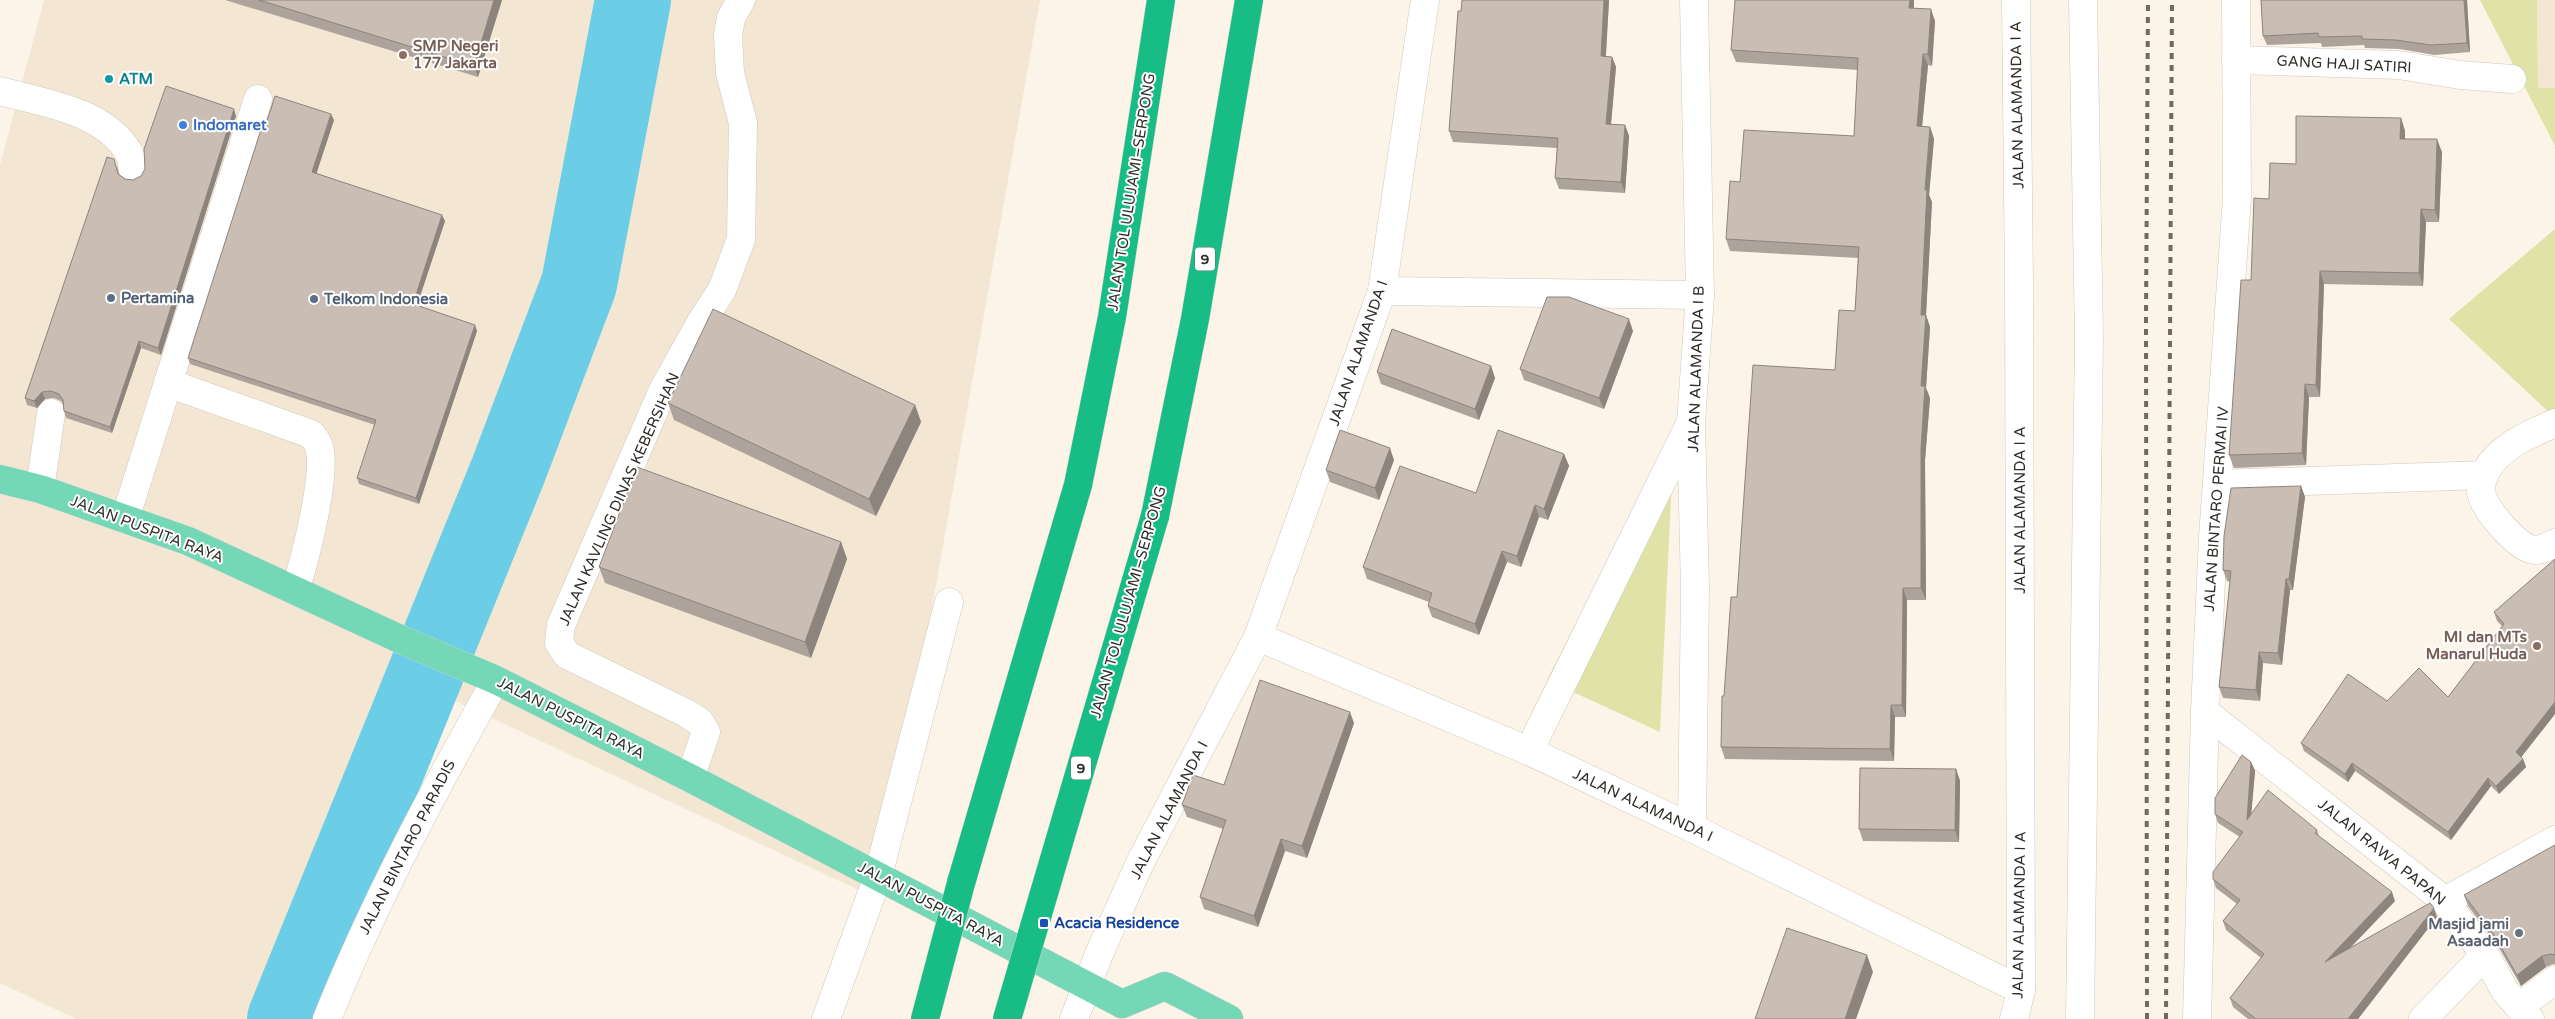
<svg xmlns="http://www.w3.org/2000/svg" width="2555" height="1019" font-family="'Varela Round',sans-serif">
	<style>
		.built { fill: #f3e7d4 }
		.green { fill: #e0e3a7 }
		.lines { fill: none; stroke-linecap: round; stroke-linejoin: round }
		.river { stroke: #6ccde6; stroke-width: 76 }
		.minor-casing { stroke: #d0c8bc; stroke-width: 29 }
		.major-casing { stroke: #d6d5d4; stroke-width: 29 }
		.highway-casing { stroke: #d6d5d4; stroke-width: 29 }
		.minor { stroke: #fff; stroke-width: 28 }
		.major { stroke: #74d7b6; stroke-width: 28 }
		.highway { stroke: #17bd85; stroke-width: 28 }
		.rail { stroke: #6e6962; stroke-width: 4; stroke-dasharray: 6 6; stroke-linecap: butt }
		.highway-bridge-casing { stroke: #d6d5d4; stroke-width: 29; stroke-linecap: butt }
		.highway-bridge { stroke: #17bd85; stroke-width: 28 }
		.wall { fill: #ada39b }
		.shaded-wall { fill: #8d847e }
		.building { fill: #c9bdb4; stroke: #8d847e }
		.education-dot { fill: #8d6e63; stroke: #fff; stroke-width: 2 }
		.culture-dot { fill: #0f9aa8; stroke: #fff; stroke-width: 2 }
		.shop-dot { fill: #3f7fe0; stroke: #fff; stroke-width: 2 }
		.service-dot { fill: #5c6f8a; stroke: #fff; stroke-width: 2 }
		.transit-dot { fill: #1a4fb4; stroke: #fff; stroke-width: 2 }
		.worship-dot { fill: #6b7280; stroke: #fff; stroke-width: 2 }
		.labels { text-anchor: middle; stroke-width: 4; stroke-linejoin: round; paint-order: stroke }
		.shield { fill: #fff; stroke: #6e6c68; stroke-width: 1 }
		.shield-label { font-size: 14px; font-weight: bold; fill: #302d28 }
		.education-label { font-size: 15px; font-weight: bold; fill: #785e54; stroke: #fff; text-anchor: start }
		.street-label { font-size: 15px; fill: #302d28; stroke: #fff }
		.culture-label { font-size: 15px; font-weight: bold; fill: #0d838f; stroke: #fff; text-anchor: start }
		.shop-label { font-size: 15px; font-weight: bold; fill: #366cbe; stroke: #fff; text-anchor: start }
		.service-label { font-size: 15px; font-weight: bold; fill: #4e5e75; stroke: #fff; text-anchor: start }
		.transit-label { font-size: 15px; font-weight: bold; fill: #164399; stroke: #fff; text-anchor: start }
		.worship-label { font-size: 15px; font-weight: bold; fill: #5b616d; stroke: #fff; text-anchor: end }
	</style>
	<rect width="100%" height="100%" fill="#fcf4e8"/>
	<g class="built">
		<polygon points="44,0 1040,0 880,900 449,698 299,1019 76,1019 0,983 0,165"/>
		<polygon points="2537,0 2555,0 2555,88 2538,88"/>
	</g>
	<g class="green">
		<polygon points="2480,0 2537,0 2538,88 2555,88 2555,146"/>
		<polygon points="2555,229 2555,418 2449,319"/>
		<polygon points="1674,433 1660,732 1547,680"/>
	</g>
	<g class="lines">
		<polyline class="river" points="285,1019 508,471 579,284 633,0"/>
		<g class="minor-casing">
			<g id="minor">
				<polyline points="2236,60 2399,65 2460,75 2512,79"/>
				<path d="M0,91C43,103 104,110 129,153C132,157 132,166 133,171"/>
				<polyline points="1382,291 1700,295"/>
				<path d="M168,383L311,434C314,438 318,442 319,447C327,475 305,560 295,590"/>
				<path d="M2555,423C2528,435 2499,446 2485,473C2483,478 2480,487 2481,492C2484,509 2514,543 2530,549C2539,552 2547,547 2555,543"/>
				<polyline points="2217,484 2484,475"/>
				<polyline points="40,489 51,413"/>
				<polyline points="125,519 258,99"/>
				<polyline points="1258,637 1529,751 1692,828 2021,990"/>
				<polyline points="2205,712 2445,901 2485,955 2505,991 2530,1019"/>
				<polyline points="1529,751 1689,426"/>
				<polyline points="690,778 706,732 700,722 688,714 567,655 559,643 561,625 663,390 701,322 722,290 741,239 743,123 730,73 728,35 731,18 741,0"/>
				<polyline points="1692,828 1695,589 1691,422 1700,295 1694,0"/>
				<polyline points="2445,901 2555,840"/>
				<polyline points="2519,1007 2555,980"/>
				<path d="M327,1019C374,902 434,790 496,680"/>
				<polyline points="826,1019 878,876 949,602"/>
				<polyline points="1074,1019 1099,954 1140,863 1258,637 1382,291 1425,0"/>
				<polyline points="2014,1019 2021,990 2019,285 2016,0"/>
				<polyline points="2080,1019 2089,337 2083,0"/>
				<polyline points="2197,1019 2205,712 2213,537 2237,198 2236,0"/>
				<polyline points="2423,1019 2485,955"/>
			</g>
		</g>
		<g class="major-casing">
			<g id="major">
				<polyline points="0,479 40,489 188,541 402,640 496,680 690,778 1122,1004"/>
				<polyline points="1122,1004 1165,986 1229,1019"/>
			</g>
		</g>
		<g class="highway-casing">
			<g id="highway">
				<polyline points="1155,516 1195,319 1249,0"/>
				<polyline points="961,883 1078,485 1112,317 1161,0"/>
			</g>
		</g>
		<use href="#minor" class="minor"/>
		<use href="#major" class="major"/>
		<use href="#highway" class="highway"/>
		<g class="rail">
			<polyline points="2147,1019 2146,318 2148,0"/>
			<polyline points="2166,1019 2172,0"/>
		</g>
		<g class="highway-bridge-casing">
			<g id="highway-bridge">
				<polyline points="925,1019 961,883"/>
				<polyline points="1007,1019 1155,516"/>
			</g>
		</g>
		<use href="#highway-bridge" class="highway-bridge"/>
	</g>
	<g class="wall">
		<polygon points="225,0 502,0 478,77"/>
		<polygon points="1609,0 1606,57 1612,57 1616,67 1611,124 1625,125 1629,136 1625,193 1559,189 1555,178 1557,148 1453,142 1449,131 1461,11"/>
		<polygon points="1735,0 1914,0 1914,8 1935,21 1932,66 1928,65 1922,126 1930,127 1934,139 1929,195 1932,202 1926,315 1930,327 1926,388 1930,398 1925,460 1926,600 1907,600 1906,717 1895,717 1894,761 1725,759 1721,747 1724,696 1737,597 1835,370 1855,311 1858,258 1730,251 1726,239 1740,182 1854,136 1858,70 1736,62 1731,50"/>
		<polygon points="2261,0 2467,0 2470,52 2434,55 2400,49 2365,48 2364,45 2322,47 2321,43 2267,45 2263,36"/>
		<polygon points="236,116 161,355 141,348 112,433 66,418 64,411 63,404 61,401 54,398 45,399 37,408 27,405 25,398 117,166 119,174 125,179 133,180 141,176"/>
		<polygon points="2401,118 2405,131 2405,139 2442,152 2439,222 2426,222 2423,286 2324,284 2320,397 2309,397 2306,465 2234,468 2229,455 2251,280 2269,199 2296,164"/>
		<polygon points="334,120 316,173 445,221 417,306 477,331 419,504 359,484 357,478 375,425 190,364 188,358"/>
		<polygon points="1633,331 1604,409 1524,380 1520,369"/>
		<polygon points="1491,366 1495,378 1479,420 1381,384 1377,372"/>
		<polygon points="668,403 915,405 921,422 876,516 674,420"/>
		<polygon points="1564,454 1569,466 1548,520 1539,517 1521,567 1507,562 1479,635 1432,617 1428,606 1429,602 1367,579 1363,567 1476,493"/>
		<polygon points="1394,460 1379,500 1330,482 1326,470"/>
		<polygon points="2301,486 2305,497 2293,590 2290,590 2282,665 2263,663 2260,701 2223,698 2219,687 2230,582 2227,581 2223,570"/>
		<polygon points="841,542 847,559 811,658 605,583 599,567"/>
		<polygon points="2555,559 2555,714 2521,757 2523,759 2526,767 2499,794 2491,786 2451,840 2355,771 2348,782 2304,751 2301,743 2387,701 2448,697 2502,626 2497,621 2494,612"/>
		<polygon points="1354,723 1307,858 1285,851 1258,927 1204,909 1200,897 1223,829 1187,817 1182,805"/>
		<polygon points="2251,762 2255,771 2251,814 2317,830 2319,836 2395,901 2350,948 2437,917 2358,1019 2248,1019 2233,1007 2230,998 2261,958 2226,930 2223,921 2237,904 2216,888 2213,879 2240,837 2218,823 2215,814"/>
		<polygon points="1956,769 1960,781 1959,842 1863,841 1859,829"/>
		<polygon points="2555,845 2555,965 2554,964 2546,967 2521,986 2498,946 2468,906 2464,895"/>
	</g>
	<g class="shaded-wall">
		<polygon points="494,0 502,0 478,77 474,66"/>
		<polygon points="1604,0 1609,0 1605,67 1601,56"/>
		<polygon points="1910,0 1914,0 1913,20 1909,8"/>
		<polygon points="2464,0 2467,0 2470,52 2467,43"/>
		<polygon points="1931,9 1935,21 1932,66 1928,54"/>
		<polygon points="1923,54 1928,65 1921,138 1917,126"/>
		<polygon points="1612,57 1616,67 1610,135 1606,124"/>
		<polygon points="234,109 236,116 161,355 158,348"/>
		<polygon points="331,114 334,120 315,178 312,172"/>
		<polygon points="2401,118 2405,131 2405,151 2400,139"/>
		<polygon points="1625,125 1629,136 1625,193 1621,182"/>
		<polygon points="1930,127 1934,139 1929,195 1932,202 1926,315 1930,327 1926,388 1930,398 1925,460 1926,600 1921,588 1921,315 1925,190"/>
		<polygon points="2437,139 2442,152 2439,222 2435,210"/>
		<polygon points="2421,209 2426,222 2423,286 2419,273"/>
		<polygon points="442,215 445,221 415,311 413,304"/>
		<polygon points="2320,271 2324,284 2320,397 2316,385"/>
		<polygon points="1629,319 1633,331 1604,409 1599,398"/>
		<polygon points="475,325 477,331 419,504 416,498"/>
		<polygon points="139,341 141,348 112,433 110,427"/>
		<polygon points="1491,366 1495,378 1479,420 1475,409"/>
		<polygon points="2305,384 2309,397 2306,465 2302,453"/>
		<polygon points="42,392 45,399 37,408 34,401"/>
		<polygon points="915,405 921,422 876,516 869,499"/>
		<polygon points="1390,448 1394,460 1379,500 1375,488"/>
		<polygon points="1564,454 1569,466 1548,520 1544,509"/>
		<polygon points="2301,486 2305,497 2293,590 2289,579"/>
		<polygon points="1535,505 1539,517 1521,567 1517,556"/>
		<polygon points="841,542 847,559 811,658 805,642"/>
		<polygon points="1502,551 1507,562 1479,635 1475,624"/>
		<polygon points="2286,579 2290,590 2282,665 2278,653"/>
		<polygon points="1903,588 1907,600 1906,717 1902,705"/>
		<polygon points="2259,652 2263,663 2260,701 2256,690"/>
		<polygon points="2555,702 2555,714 2519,760 2516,752"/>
		<polygon points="1891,705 1895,717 1894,761 1890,749"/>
		<polygon points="1350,712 1354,723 1307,858 1302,846"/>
		<polygon points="2523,759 2526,767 2499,794 2496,786"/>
		<polygon points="2251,762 2255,771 2250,829 2247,820"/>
		<polygon points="2352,763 2355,771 2348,782 2345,774"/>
		<polygon points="1956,769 1960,781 1959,842 1955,830"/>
		<polygon points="2488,778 2491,786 2451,840 2448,832"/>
		<polygon points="1281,839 1285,851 1258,927 1254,916"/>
		<polygon points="2392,892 2395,901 2328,971 2325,962"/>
		<polygon points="2434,908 2437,917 2358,1019 2348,1019"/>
		<polygon points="1867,955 1873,972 1856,1019 1845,1019"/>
		<polygon points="2542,956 2546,967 2521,986 2517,975"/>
	</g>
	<g class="building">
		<polygon points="259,0 494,0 474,66"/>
		<polygon points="1462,0 1604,0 1601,56 1612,57 1606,124 1625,125 1621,182 1555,178 1558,138 1449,131 1458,11 1461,11"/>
		<polygon points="1735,0 1910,0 1909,8 1931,9 1928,54 1923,54 1917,126 1930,127 1925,190 1927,190 1921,315 1926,315 1921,386 1925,386 1921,449 1921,588 1903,588 1902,705 1891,705 1890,749 1721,747 1722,696 1724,696 1731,597 1737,597 1753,365 1835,370 1839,310 1855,311 1859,247 1726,239 1730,181 1740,182 1744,130 1854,136 1858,58 1731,50"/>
		<polygon points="2261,0 2464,0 2467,43 2431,45 2396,40 2362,39 2362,36 2319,37 2318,33 2263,36"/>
		<polygon points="166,86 234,109 158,348 139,341 110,427 64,411 63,400 59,394 51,391 42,392 34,401 25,398 107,157 114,159 118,174 125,179 133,180 141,176 145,169 144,149"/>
		<polygon points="275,96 331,114 312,172 442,215 413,304 475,325 416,498 357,478 376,420 188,358 264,120 267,121"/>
		<polygon points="2296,116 2401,118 2400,139 2437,139 2435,210 2421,209 2419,273 2320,271 2316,385 2305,384 2302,453 2229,455 2241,280 2251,280 2254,198 2269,199 2270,163 2296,164"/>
		<polygon points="1547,297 1569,297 1629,319 1599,398 1520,369"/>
		<polygon points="713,309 915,405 869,499 668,403"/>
		<polygon points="1392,329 1491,366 1475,409 1377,372"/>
		<polygon points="1340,430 1390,448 1375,488 1326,470"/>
		<polygon points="1498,430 1564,454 1544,509 1535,505 1517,556 1502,551 1475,624 1428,606 1432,593 1363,567 1400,466 1476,493"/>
		<polygon points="637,467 841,542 805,642 599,567"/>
		<polygon points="2301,486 2289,579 2286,579 2278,653 2259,652 2256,690 2219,687 2231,571 2223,570 2224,536 2231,488"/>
		<polygon points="2555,559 2555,702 2516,752 2523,759 2496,786 2488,778 2448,832 2352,763 2345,774 2301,743 2348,674 2387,701 2419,668 2448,697 2504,624 2494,612"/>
		<polygon points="1260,680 1350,712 1302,846 1281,839 1254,916 1200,897 1226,820 1182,805 1193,775 1224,785"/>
		<polygon points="2242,755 2251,762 2247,820 2268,790 2317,830 2315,833 2392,892 2325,962 2430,903 2434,908 2348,1019 2256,1019 2230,998 2264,954 2223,921 2240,900 2213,879 2213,872 2243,832 2215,814 2215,798"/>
		<polygon points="1860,768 1956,769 1955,830 1859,829"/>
		<polygon points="2555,845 2555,955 2550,954 2542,956 2517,975 2494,935 2464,895"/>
		<polygon points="1787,928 1867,955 1845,1019 1755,1019"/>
	</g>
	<g class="education-dot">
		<circle cx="403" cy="55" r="5"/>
		<circle cx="2537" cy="646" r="5"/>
	</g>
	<circle class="culture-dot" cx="109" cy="79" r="5"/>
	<circle class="shop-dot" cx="183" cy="125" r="5"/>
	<g class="service-dot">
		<circle cx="111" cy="298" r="5"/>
		<circle cx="314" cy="299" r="5"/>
	</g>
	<rect class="transit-dot" x="1039" y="918" width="10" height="10" rx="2.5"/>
	<circle class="worship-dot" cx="2519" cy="933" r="5"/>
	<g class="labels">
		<g class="shield">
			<rect x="1195" y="247.5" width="20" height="23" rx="4"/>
			<rect x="1071" y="756.5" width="20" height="23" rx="4"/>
		</g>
		<g class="shield-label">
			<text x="1205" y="264">9</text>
			<text x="1081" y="773">9</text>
		</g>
		<g class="education-label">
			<text x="413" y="51">SMP Negeri<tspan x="413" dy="17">177 Jakarta</tspan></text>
			<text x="2527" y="642" text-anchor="end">MI dan MTs<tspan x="2527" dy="17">Manarul Huda</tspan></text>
		</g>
		<g class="street-label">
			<text transform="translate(2344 64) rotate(3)" y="5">GANG HAJI SATIRI</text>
			<text transform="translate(2017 105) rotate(-91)" y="5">JALAN ALAMANDA I A</text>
			<text transform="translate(1131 192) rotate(-81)" y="5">JALAN TOL ULUJAMI–SERPONG</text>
			<text transform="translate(1358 353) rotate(-71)" y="5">JALAN ALAMANDA I</text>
			<text transform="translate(1696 369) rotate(-88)" y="5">JALAN ALAMANDA I B</text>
			<text transform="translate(619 499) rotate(-66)" y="5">JALAN KAVLING DINAS KEBERSIHAN</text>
			<text transform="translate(2216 509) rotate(-86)" y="5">JALAN BINTARO PERMAI IV</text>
			<text transform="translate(2020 510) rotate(-90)" y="5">JALAN ALAMANDA I A</text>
			<text transform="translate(147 529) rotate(21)" y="5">JALAN PUSPITA RAYA</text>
			<text transform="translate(1128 602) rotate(-74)" y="5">JALAN TOL ULUJAMI–SERPONG</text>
			<text transform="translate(571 718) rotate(27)" y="5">JALAN PUSPITA RAYA</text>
			<text transform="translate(1643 805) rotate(25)" y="5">JALAN ALAMANDA I</text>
			<text transform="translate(1169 810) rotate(-63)" y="5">JALAN ALAMANDA I</text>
			<text transform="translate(407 847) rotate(-63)" y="5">JALAN BINTARO PARADIS</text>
			<text transform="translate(2382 852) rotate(39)" y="5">JALAN RAWA PAPAN</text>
			<text transform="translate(931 904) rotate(28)" y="5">JALAN PUSPITA RAYA</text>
			<text transform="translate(2019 915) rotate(-89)" y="5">JALAN ALAMANDA I A</text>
		</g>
		<g class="culture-label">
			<text x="119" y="84">ATM</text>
		</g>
		<g class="shop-label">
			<text x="193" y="130">Indomaret</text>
		</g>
		<g class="service-label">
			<text x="121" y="303">Pertamina</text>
			<text x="324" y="304">Telkom Indonesia</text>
		</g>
		<g class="transit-label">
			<text x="1054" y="928">Acacia Residence</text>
		</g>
		<g class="worship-label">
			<text x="2509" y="929">Masjid jami<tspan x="2509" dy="17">Asaadah</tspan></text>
		</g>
	</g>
</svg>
